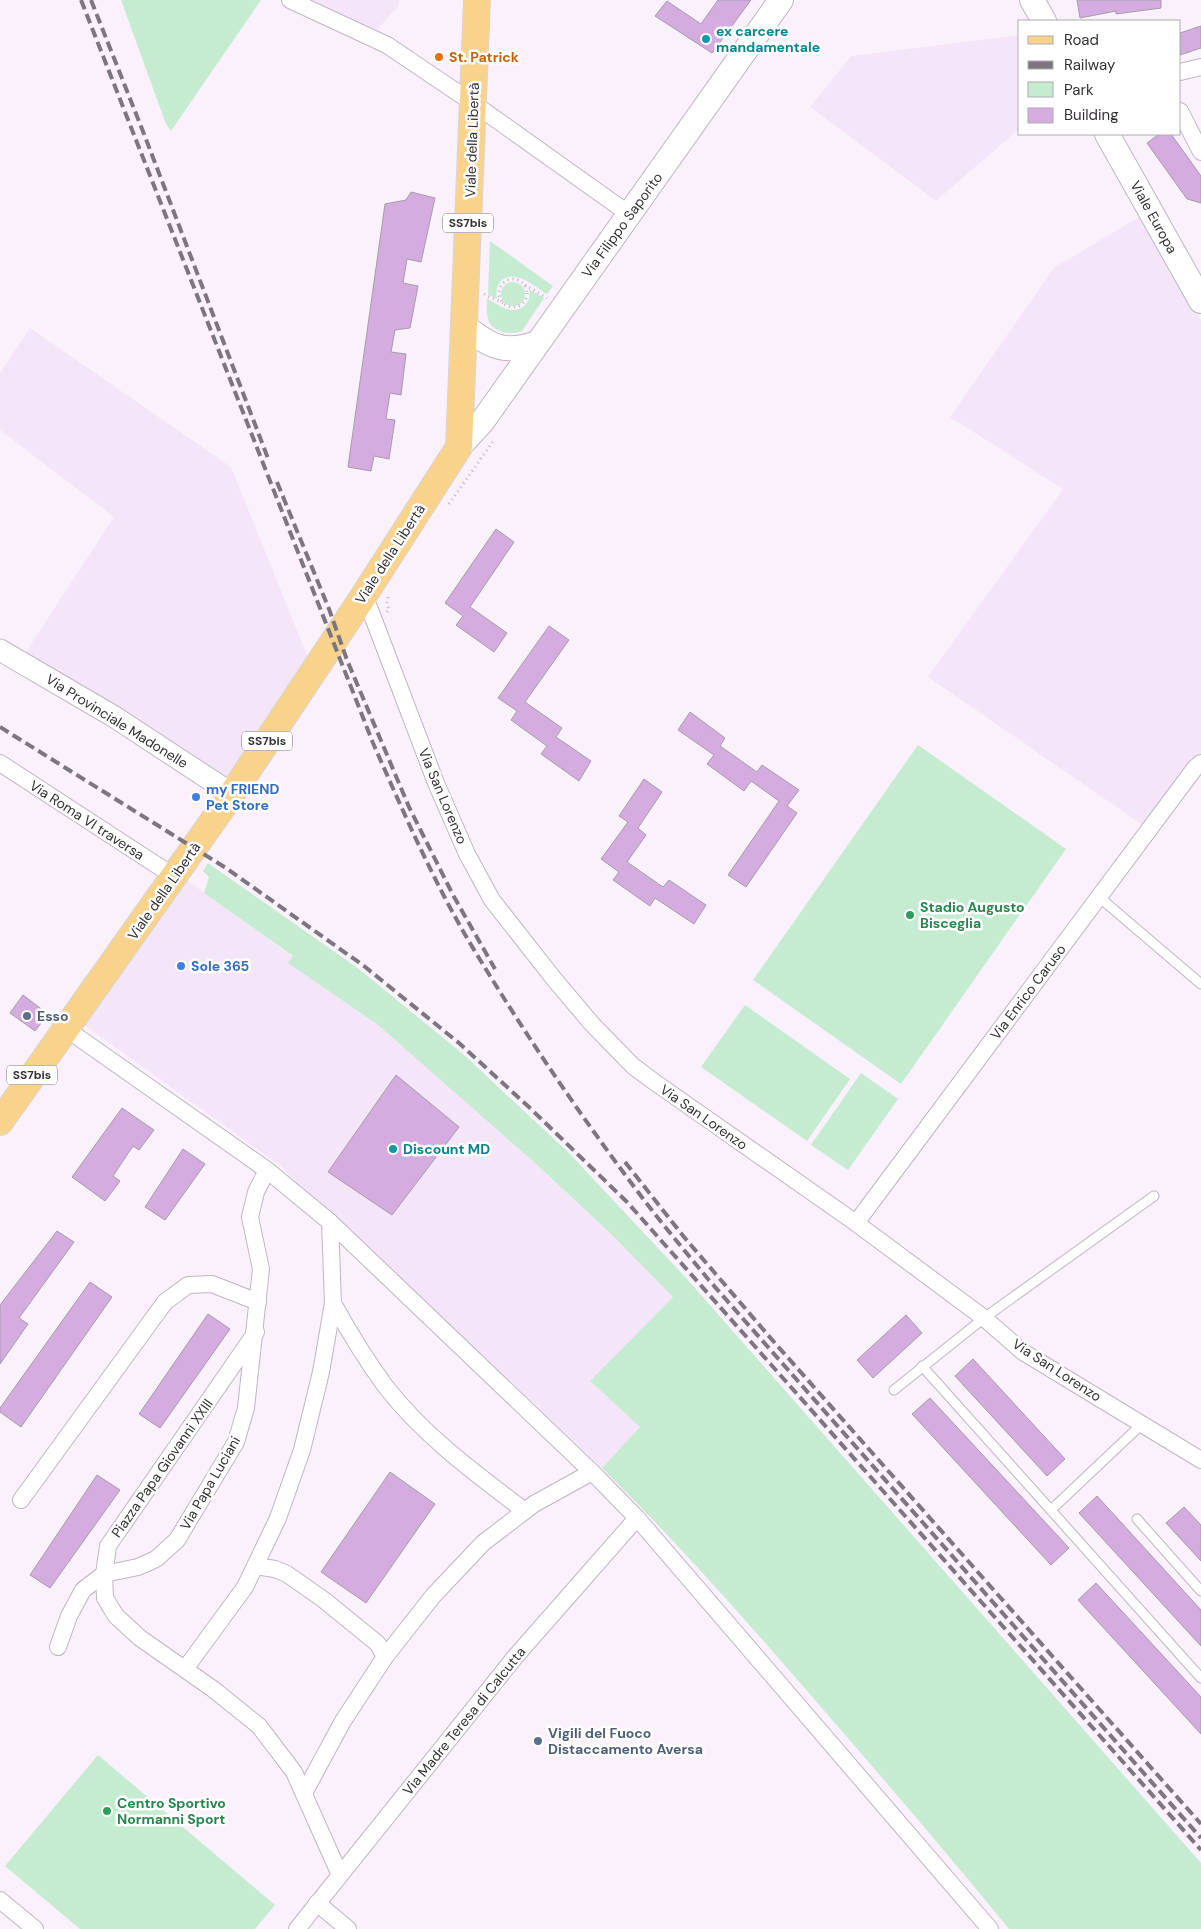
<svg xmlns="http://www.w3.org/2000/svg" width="1201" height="1929" font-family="'DM Sans',sans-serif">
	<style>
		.built { fill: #f4e6f8 }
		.green { fill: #c5ebd0 }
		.building { fill: #d5ace0; stroke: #a59ca7 }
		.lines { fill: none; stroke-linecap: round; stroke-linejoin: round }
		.service-casing { stroke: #beb5c1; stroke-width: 11 }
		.minor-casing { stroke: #beb5c1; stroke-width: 18 }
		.tertiary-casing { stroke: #beb5c1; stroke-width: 23 }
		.secondary-casing { stroke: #beb5c1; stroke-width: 26 }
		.primary-casing { stroke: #d6d6d7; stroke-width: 28 }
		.path { stroke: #beb6c0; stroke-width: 3; stroke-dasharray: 1 4; stroke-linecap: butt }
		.service { stroke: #fff; stroke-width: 9 }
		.minor { stroke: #fff; stroke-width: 16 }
		.tertiary { stroke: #fff; stroke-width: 21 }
		.secondary { stroke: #fff; stroke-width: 24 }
		.primary { stroke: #f9d38c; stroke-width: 26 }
		.rail { stroke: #7c767e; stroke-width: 4; stroke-dasharray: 10 5; stroke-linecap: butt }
		.culture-dot { fill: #0f9aa8; stroke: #fff; stroke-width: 2 }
		.food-dot { fill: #e8710a; stroke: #fff; stroke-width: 2 }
		.shop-dot { fill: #3f7fe0; stroke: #fff; stroke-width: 2 }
		.leisure-dot { fill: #2e9e5b; stroke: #fff; stroke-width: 2 }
		.service-dot { fill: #5c6f8a; stroke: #fff; stroke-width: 2 }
		.labels { text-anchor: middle; stroke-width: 5; stroke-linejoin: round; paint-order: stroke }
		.shield { fill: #fff; stroke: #716e72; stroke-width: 1 }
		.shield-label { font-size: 12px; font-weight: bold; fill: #343035 }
		.culture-label { font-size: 14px; font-weight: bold; fill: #0d838f; stroke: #fff; text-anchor: start }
		.food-label { font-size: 14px; font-weight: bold; fill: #c56008; stroke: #fff; text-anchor: start }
		.street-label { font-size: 14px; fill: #343035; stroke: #fff }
		.shop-label { font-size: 14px; font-weight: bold; fill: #366cbe; stroke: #fff; text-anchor: start }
		.leisure-label { font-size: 14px; font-weight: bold; fill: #27864d; stroke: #fff; text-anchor: start }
		.service-label { font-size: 14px; font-weight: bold; fill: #4e5e75; stroke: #fff; text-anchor: start }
	</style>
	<rect width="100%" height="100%" fill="#faf1fc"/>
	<g class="built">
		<polygon points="305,0 399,0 398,6 374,33"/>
		<polygon points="1020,35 1020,128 936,201 810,107 851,56"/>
		<polygon points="1142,215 1201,320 1201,753 1188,765 1144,826 928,677 1063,489 950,417 1054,268"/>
		<polygon points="30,328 231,467 311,665 230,787 22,658 114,517 0,430 0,373"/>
		<polygon points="184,878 382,1022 608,1231 673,1297 590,1381 640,1427 602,1468 484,1356 304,1191 282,1167 80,1022"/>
	</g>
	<g class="green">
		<polygon points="121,0 261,0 171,131 166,124"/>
		<path d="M490,241L553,286L547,294C535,287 516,269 502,280C496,285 496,292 497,299L488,294Z"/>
		<circle cx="513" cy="294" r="12"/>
		<path d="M529,289L544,298L522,331C511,336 491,332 488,319C486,313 487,305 487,298C498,305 514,317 525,305C530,300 530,295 529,289Z"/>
		<polygon points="918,745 1066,849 901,1084 753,980"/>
		<path d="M208,863L359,969L463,1054L569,1153L687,1279L1201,1863V1929H1009C948,1854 885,1781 821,1707C750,1625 679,1544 602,1468L640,1427L590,1381L673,1297L608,1231L535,1163L377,1024L288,963L293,956L204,893L209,877L203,871Z"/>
		<polygon points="745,1005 850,1079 807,1141 701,1067"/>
		<polygon points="861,1073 898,1099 848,1170 811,1145"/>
		<polygon points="98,1755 275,1905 255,1929 80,1929 5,1866"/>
	</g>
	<g class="building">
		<polygon points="718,0 751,0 712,53 655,16 667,1 701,24"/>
		<polygon points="1077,0 1161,0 1161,8 1116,14 1116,11 1080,18"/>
		<polygon points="1201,26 1201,48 1180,55 1180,33"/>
		<polygon points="1159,134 1171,134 1201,176 1201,203 1187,199 1147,143"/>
		<polygon points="411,192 435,198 421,262 407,259 403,283 418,286 410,328 395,330 391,352 406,354 401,395 390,393 386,419 395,420 389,459 374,456 371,471 348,467 385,204 406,200"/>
		<polygon points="496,529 514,542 470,607 507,633 494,652 456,625 463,616 445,603"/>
		<polygon points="549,626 569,640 525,702 562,728 556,737 591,761 579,781 541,754 547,746 511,720 517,711 498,698"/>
		<polygon points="690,712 725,738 720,746 757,772 762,765 799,790 787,806 797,813 746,887 728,875 779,801 751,781 744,791 707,764 714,755 678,730"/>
		<polygon points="644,779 662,792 638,828 646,835 627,862 663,887 669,880 706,905 694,924 655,898 650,906 613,880 619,872 601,859 628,822 619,816"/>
		<polygon points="23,995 48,1014 35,1031 10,1013"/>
		<polygon points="396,1075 459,1127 392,1215 328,1172"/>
		<polygon points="122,1108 154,1130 139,1150 133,1146 113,1176 120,1181 105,1201 72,1177"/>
		<polygon points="183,1149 205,1164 165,1220 145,1207"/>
		<polygon points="57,1231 74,1242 19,1318 28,1324 0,1364 0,1305"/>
		<polygon points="90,1282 112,1297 21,1427 0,1412 0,1408"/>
		<polygon points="208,1314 230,1329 160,1428 139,1414"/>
		<polygon points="906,1315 922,1333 873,1378 857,1360"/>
		<polygon points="973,1359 1065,1459 1047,1476 955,1376"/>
		<polygon points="930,1398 1069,1548 1051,1565 912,1414"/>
		<polygon points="390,1472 435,1504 366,1603 321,1572"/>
		<polygon points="97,1475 120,1490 50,1588 30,1575"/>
		<polygon points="1097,1496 1201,1610 1201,1646 1079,1513"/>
		<polygon points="1184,1507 1201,1525 1201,1561 1166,1523"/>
		<polygon points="1096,1583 1201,1697 1201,1734 1078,1600"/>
	</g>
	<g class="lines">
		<g class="service-casing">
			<g id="service">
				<polyline points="1099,897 1201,984"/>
				<polyline points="922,1366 1201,1678"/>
				<polyline points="894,1390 984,1318 1154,1196"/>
				<polyline points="1051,1510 1142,1424"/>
				<polyline points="1137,1519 1201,1591"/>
			</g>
		</g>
		<g class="minor-casing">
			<g id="minor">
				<polyline points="290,0 387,45 473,103 629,214"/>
				<polyline points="1180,72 1201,67"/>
				<polyline points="1180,111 1201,152"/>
				<polyline points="361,600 369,607 436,783 467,854 492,900 554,979 592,1024 633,1066 653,1081 856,1223 984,1318 1023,1352 1201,1460"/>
				<polyline points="0,763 175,877"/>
				<polyline points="65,1028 267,1170 330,1222 592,1472 637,1518 990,1929"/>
				<polyline points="856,1223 1195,768 1201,763"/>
				<path d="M333,1303C349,1332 366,1360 386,1387C424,1436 476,1474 525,1511"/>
				<polyline points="256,1332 108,1546 104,1574 105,1598 116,1616 140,1638 213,1689 259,1726 294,1772 340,1875"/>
				<polyline points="21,1500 165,1302 188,1285 212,1284 258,1302"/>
				<polyline points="255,1566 275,1569 287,1574 324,1600 378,1644 385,1657"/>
				<polyline points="58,1647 69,1616 83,1590 104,1574 138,1567 156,1559 177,1540 236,1442 246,1408 261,1269 250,1217 256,1192 267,1170"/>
				<polyline points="185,1669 245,1587 278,1518 302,1450 321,1372 333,1303 330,1222"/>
				<polyline points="304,1793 343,1721 385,1657 433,1596 483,1543 534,1504 592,1472"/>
				<polyline points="0,1900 35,1929"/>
				<polyline points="317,1903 348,1929"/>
				<polyline points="297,1929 515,1657 637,1518"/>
			</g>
		</g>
		<g class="tertiary-casing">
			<polyline id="tertiary" points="0,650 113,716 232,794"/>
		</g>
		<g class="secondary-casing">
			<g id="secondary">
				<polyline points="1032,0 1044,21"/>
				<polyline points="1107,134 1201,301"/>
				<path d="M464,326C490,346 504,355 537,343"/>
				<polyline points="459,447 482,422 781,0"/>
			</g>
		</g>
		<g class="primary-casing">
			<polyline id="primary" points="0,1122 232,794 361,600 459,447 477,0"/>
		</g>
		<g class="path">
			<circle cx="513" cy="293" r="14"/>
			<polyline points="525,285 547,298"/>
			<polyline points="484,294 503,303"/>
			<polyline points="449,504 494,440"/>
			<polyline points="387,612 389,610 387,604 388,597"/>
		</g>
		<use href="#service" class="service"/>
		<use href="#minor" class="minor"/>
		<use href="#tertiary" class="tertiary"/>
		<use href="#secondary" class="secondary"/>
		<use href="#primary" class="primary"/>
		<g class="rail">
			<path d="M81,0L373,743C402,809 431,876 467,938C520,1027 579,1114 641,1196C662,1224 685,1251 708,1279L1201,1838"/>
			<polyline points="91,0 144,134 269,461"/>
			<polyline points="277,482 329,609 347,660 409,807 453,895 495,969"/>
			<polyline points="0,727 226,868 364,966 459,1043 531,1109 627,1202 1201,1850"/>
			<polyline points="625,1162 684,1237 774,1342 1201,1824"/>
		</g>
	</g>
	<g class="culture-dot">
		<circle cx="706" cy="39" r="5"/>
		<circle cx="393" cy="1149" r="5"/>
	</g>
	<circle class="food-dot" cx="439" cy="57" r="5"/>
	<g class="shop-dot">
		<circle cx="196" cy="797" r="5"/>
		<circle cx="181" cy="966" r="5"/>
	</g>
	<g class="leisure-dot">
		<circle cx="910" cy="915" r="5"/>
		<circle cx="107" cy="1811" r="5"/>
	</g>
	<g class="service-dot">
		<circle cx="27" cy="1016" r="5"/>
		<circle cx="538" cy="1741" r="5"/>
	</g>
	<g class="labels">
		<g class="shield">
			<rect x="443" y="213.5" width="50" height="19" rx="4"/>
			<rect x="242" y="731.5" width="50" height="19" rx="4"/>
			<rect x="7" y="1065.5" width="50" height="19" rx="4"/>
		</g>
		<g class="shield-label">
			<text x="468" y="227">SS7bis</text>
			<text x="267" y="745">SS7bis</text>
			<text x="32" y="1079">SS7bis</text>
		</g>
		<g class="culture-label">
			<text x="716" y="36">ex carcere<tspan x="716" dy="16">mandamentale</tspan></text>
			<text x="403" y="1154">Discount MD</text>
		</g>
		<g class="food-label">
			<text x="449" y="62">St. Patrick</text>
		</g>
		<g class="street-label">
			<text transform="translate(472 140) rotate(-88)" y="5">Viale della Libertà</text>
			<text transform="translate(1154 217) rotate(61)" y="5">Viale Europa</text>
			<text transform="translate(622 225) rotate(-54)" y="5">Via Filippo Saporito</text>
			<text transform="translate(390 554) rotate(-57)" y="5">Viale della Libertà</text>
			<text transform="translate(117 721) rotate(32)" y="5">Via Provinciale Madonelle</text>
			<text transform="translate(443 796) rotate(67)" y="5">Via San Lorenzo</text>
			<text transform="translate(87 820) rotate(33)" y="5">Via Roma VI traversa</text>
			<text transform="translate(164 891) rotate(-55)" y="5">Viale della Libertà</text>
			<text transform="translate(1028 992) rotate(-53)" y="5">Via Enrico Caruso</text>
			<text transform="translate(704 1117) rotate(35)" y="5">Via San Lorenzo</text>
			<text transform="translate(1057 1370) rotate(33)" y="5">Via San Lorenzo</text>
			<text transform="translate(162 1468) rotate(-55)" y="5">Piazza Papa Giovanni XXIII</text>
			<text transform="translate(210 1483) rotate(-60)" y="5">Via Papa Luciani</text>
			<text transform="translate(464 1721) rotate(-51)" y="5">Via Madre Teresa di Calcutta</text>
		</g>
		<g class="shop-label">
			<text x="206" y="794">my FRIEND<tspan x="206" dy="16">Pet Store</tspan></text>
			<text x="191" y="971">Sole 365</text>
		</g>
		<g class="leisure-label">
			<text x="920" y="912">Stadio Augusto<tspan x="920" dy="16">Bisceglia</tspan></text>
			<text x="117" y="1808">Centro Sportivo<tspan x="117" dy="16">Normanni Sport</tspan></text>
		</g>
		<g class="service-label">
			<text x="37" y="1021">Esso</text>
			<text x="548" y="1738">Vigili del Fuoco<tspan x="548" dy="16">Distaccamento Aversa</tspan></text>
		</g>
	</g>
	<rect x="1018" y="20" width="162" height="115" fill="#ffffff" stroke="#aeacae"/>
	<rect x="1028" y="36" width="25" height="8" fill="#f9d38c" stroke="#aeacae"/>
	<text x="1064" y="45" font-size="15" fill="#343035">Road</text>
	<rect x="1028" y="61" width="25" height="8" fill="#7c767e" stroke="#aeacae"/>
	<text x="1064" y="70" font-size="15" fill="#343035">Railway</text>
	<rect x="1028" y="82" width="25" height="15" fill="#c5ebd0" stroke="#aeacae"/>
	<text x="1064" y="95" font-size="15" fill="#343035">Park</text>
	<rect x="1028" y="108" width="25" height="15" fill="#d5ace0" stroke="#aeacae"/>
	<text x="1064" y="120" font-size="15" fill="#343035">Building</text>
</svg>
